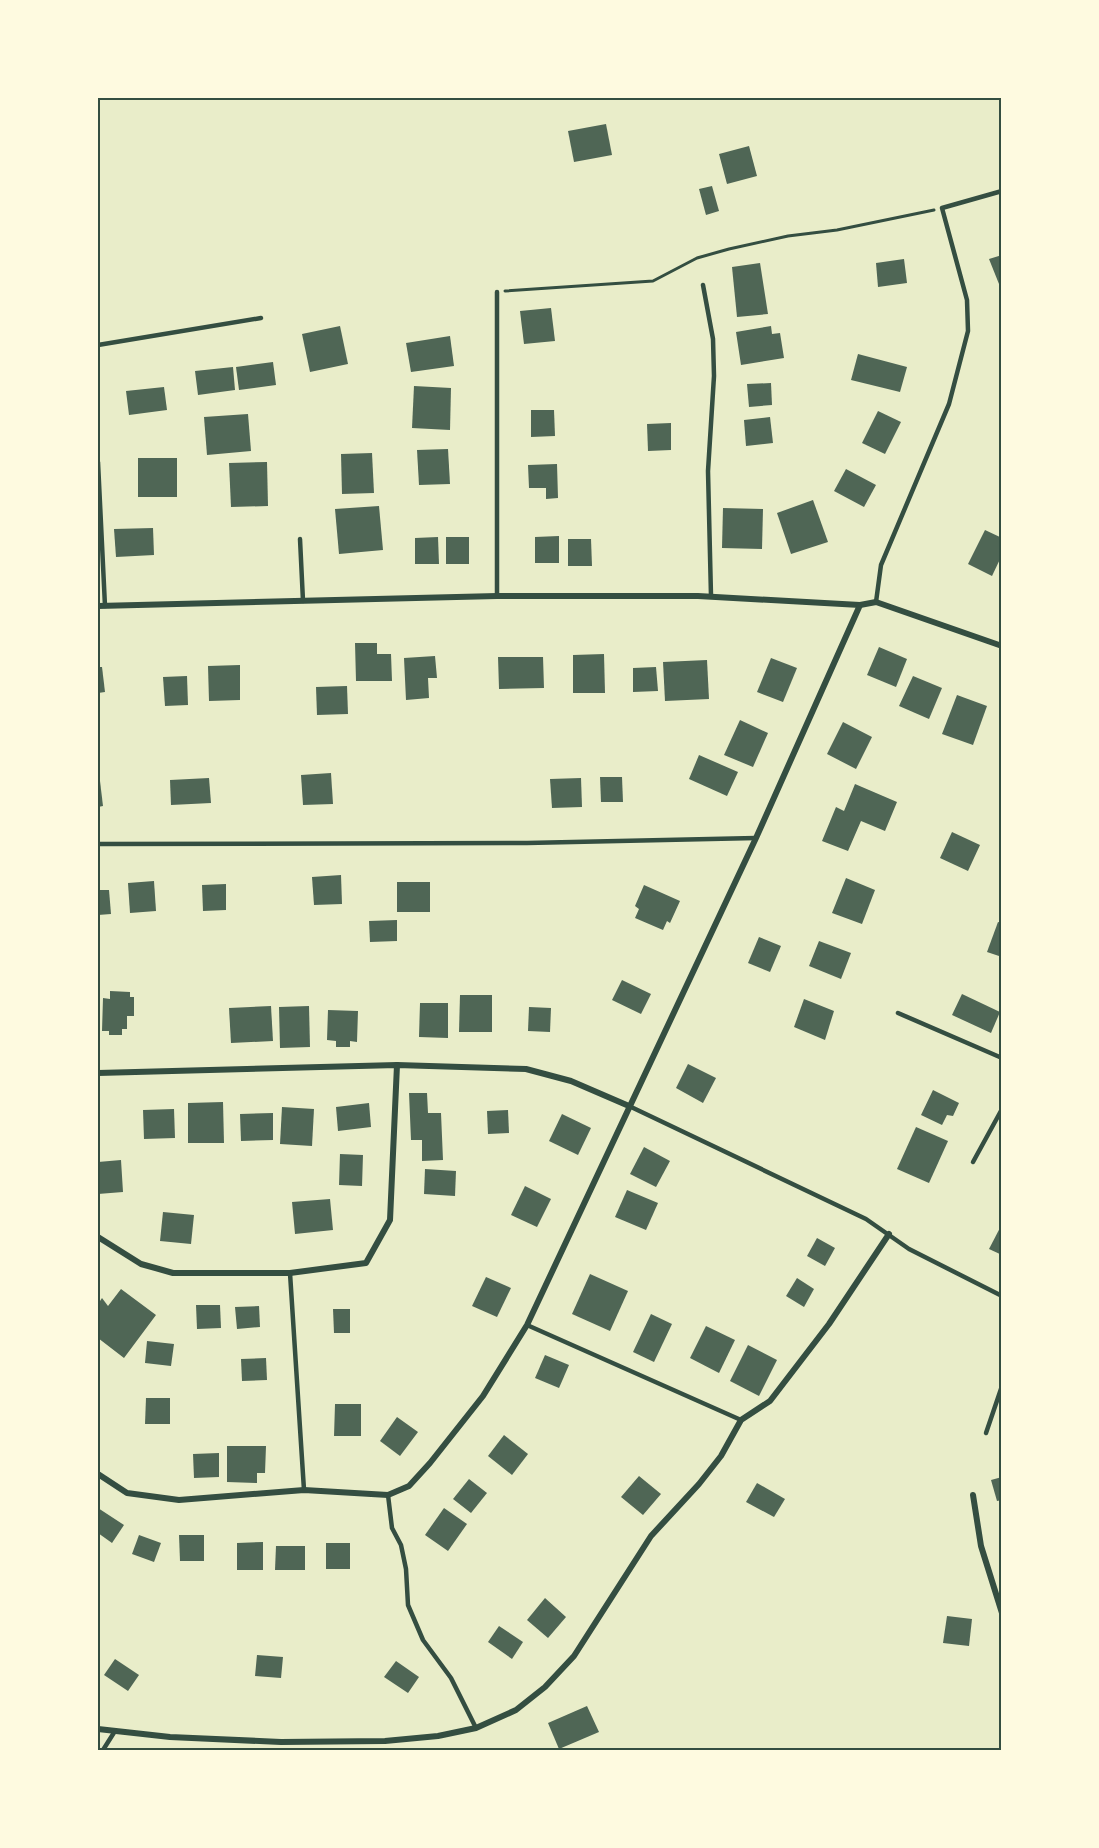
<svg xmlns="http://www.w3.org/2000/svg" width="1099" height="1848" font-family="'IBM Plex Sans',sans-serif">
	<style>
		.building { fill: #4f6655 }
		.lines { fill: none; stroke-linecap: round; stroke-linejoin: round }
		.path { stroke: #344e41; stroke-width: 3 }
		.service { stroke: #344e41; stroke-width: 4.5 }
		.minor { stroke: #344e41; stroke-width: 6 }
		.neatline { fill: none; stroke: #344e41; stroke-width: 2 }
	</style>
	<rect width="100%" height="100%" fill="#e9edc9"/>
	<g class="building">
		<polygon points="606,124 612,155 574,162 568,131"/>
		<polygon points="749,146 757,176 727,184 719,154"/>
		<polygon points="712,186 719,211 706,215 699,189"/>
		<polygon points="1002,255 1002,283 999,284 989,259"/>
		<polygon points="904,259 907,283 878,287 876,263"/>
		<polygon points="760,263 768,314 737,317 732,267"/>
		<polygon points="551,308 555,341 524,344 520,311"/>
		<polygon points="340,326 348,364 310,372 302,334"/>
		<polygon points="771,326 772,334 780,333 784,358 741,365 736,332"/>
		<polygon points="450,336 454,366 411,372 406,343"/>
		<polygon points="858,354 907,367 900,392 851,380"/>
		<polygon points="273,362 276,385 239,390 236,367"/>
		<polygon points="233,367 235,390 198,395 195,371"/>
		<polygon points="771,383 772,405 749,407 747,384"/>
		<polygon points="414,386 451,388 450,430 412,428"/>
		<polygon points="164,387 167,410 129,415 126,391"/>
		<polygon points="531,410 554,410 555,436 531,437"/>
		<polygon points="878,411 901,422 885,454 862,443"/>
		<polygon points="248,414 251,451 207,455 204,417"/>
		<polygon points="770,417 773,443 746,446 744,420"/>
		<polygon points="671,423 671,450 648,451 647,424"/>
		<polygon points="448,449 450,484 419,485 417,450"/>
		<polygon points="372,453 374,493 342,494 341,454"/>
		<rect x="138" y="458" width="39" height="39"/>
		<polygon points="267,462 268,506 231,507 229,463"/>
		<polygon points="557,464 558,498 546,499 546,488 529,488 528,465"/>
		<polygon points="846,469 876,485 864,507 834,491"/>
		<polygon points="813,500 828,542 791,554 777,513"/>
		<polygon points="379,506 383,550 339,554 335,509"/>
		<polygon points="723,508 763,509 762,549 722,548"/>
		<polygon points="153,528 154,555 116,557 114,529"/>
		<polygon points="985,530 1002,538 1002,555 992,576 968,564"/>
		<polygon points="559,536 559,563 535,563 535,537"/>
		<polygon points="438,537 439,564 415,564 415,538"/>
		<rect x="446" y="537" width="23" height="27"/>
		<polygon points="568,539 591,539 592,566 568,566"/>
		<polygon points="355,643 377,643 377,654 391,654 392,681 356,681"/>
		<polygon points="879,647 907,659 896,687 867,675"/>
		<polygon points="604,654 605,693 573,693 573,655"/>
		<polygon points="435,656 437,678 428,678 429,698 406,700 404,658"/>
		<polygon points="498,657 543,657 544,688 499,689"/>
		<polygon points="771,658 797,668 783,702 757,692"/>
		<polygon points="707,660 709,699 665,701 663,662"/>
		<polygon points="240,665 240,700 209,701 208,666"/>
		<polygon points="98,667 102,667 105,692 98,693"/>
		<polygon points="656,667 658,691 633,692 633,668"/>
		<polygon points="187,676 188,705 165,706 163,677"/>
		<polygon points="913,676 942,688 929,719 899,706"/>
		<polygon points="347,686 348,714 317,715 316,687"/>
		<polygon points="957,695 987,706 973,745 942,734"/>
		<polygon points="740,720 768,733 753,767 724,755"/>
		<polygon points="843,722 872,737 856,769 827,754"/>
		<polygon points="699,755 738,772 727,796 689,779"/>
		<polygon points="331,773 333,804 303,805 301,775"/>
		<polygon points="600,777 622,777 623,802 601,802"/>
		<polygon points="209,778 211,803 171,805 170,780"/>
		<polygon points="581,778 582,807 552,808 550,779"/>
		<polygon points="98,781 100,781 103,806 98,807"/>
		<polygon points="855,784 897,802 885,831 861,821 848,851 822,841 836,807 844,811"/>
		<polygon points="952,832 980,845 968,871 940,858"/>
		<polygon points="341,875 342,904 314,905 312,877"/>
		<polygon points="846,878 875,890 862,924 832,913"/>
		<polygon points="154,881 156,911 130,913 128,883"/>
		<rect x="397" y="882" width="33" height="30"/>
		<polygon points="226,884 226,910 203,911 202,885"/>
		<polygon points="644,885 680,901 670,923 667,921 663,930 635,918 639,909 635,906"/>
		<polygon points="98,890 109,890 111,914 98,915"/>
		<polygon points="397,920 397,941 370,942 369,921"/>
		<polygon points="998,922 1002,923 1002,957 987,952"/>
		<polygon points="759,937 781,946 770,972 748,963"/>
		<polygon points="819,941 851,953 841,979 809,966"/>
		<polygon points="622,980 651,994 641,1014 612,1000"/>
		<polygon points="110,991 130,992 130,997 134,997 134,1016 127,1016 127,1029 122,1029 122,1035 109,1035 109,1031 102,1031 103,998 110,999"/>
		<polygon points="962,994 1000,1012 991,1033 952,1015"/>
		<polygon points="460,995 492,995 492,1032 459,1032"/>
		<polygon points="804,999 834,1011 825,1040 794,1027"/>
		<polygon points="420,1003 448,1003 448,1038 419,1037"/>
		<polygon points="271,1006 273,1041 231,1043 229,1008"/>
		<polygon points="309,1006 310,1047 280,1048 279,1007"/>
		<polygon points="529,1007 551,1008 550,1032 528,1031"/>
		<polygon points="328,1010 358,1011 357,1042 350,1041 350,1047 336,1047 336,1041 327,1040"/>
		<polygon points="688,1064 716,1078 703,1103 676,1088"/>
		<polygon points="933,1090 959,1103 953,1116 947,1115 942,1125 921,1115"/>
		<polygon points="409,1093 427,1093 428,1113 441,1113 443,1160 422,1161 422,1140 411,1140"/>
		<polygon points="223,1102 224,1143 188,1143 188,1103"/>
		<polygon points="369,1103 371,1127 338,1131 336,1107"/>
		<polygon points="282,1107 314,1109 312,1146 280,1144"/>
		<polygon points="174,1109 175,1138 144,1139 143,1110"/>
		<polygon points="508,1110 509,1133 488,1134 487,1111"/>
		<polygon points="273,1113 273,1140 241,1141 240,1114"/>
		<polygon points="562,1114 591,1128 578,1155 549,1141"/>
		<polygon points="916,1127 948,1141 929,1183 897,1169"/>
		<polygon points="644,1147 670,1161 656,1187 630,1174"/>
		<polygon points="340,1154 363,1155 362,1186 339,1185"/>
		<polygon points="121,1160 123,1192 98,1194 98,1162"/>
		<polygon points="425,1169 456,1171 455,1196 424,1194"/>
		<polygon points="525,1186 551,1199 537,1227 511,1215"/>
		<polygon points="627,1190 658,1203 646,1230 615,1217"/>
		<polygon points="330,1199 333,1230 295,1234 292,1202"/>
		<polygon points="163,1212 194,1215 191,1244 160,1241"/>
		<polygon points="1002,1224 1002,1255 989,1249"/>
		<polygon points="817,1238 835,1248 825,1266 807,1256"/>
		<polygon points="590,1274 628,1291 610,1331 572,1314"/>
		<polygon points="486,1277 511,1288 497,1317 472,1306"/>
		<polygon points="797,1278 814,1289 804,1307 786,1296"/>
		<polygon points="121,1289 156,1315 124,1358 98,1338 98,1304 102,1298 108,1306"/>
		<polygon points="196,1305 220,1305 221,1328 197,1329"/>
		<polygon points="259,1306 260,1327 237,1329 235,1307"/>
		<polygon points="333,1309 350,1309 350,1333 334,1333"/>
		<polygon points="651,1314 672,1324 654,1362 633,1352"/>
		<polygon points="706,1326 735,1340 719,1373 690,1358"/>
		<polygon points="147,1341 174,1344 171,1366 145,1363"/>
		<polygon points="748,1345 777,1360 759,1396 730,1381"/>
		<polygon points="545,1355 569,1365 559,1388 535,1378"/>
		<polygon points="266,1358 267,1380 242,1381 241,1359"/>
		<polygon points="146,1398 170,1398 170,1424 145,1424"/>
		<polygon points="335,1404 361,1404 361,1436 334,1436"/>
		<polygon points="397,1417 418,1432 400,1456 380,1441"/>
		<polygon points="504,1435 528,1454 512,1475 488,1456"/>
		<polygon points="227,1446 266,1446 265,1473 257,1473 257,1483 227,1482"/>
		<polygon points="219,1453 219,1477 194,1478 193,1454"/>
		<polygon points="639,1476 661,1494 643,1515 621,1497"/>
		<polygon points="1002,1477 1002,1500 997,1501 991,1480"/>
		<polygon points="469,1479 487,1493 471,1513 453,1499"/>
		<polygon points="757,1483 785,1499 774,1517 746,1502"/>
		<polygon points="98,1508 124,1525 112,1543 98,1533"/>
		<polygon points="444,1508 467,1524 448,1551 425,1535"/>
		<polygon points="139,1535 161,1543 154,1562 132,1554"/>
		<polygon points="179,1535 204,1535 204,1561 180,1561"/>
		<polygon points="263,1542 263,1570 237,1570 237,1543"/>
		<rect x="326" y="1543" width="24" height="26"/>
		<polygon points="276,1546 305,1546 305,1570 275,1570"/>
		<polygon points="545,1598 566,1617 548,1638 527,1620"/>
		<polygon points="947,1616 972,1619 969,1646 943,1643"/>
		<polygon points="499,1626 523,1642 512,1659 488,1642"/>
		<polygon points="257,1655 283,1657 281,1678 255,1676"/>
		<polygon points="115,1659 139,1675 128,1691 104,1675"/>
		<polygon points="396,1661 419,1677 408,1693 384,1677"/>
		<polygon points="587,1706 599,1732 559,1749 548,1723"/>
	</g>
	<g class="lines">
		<polyline class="path" points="505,291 653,281 697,258 729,249 788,236 837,230 934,210"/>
		<g class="service">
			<polyline points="703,285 713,339 714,376 708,471 711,596"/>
			<polyline points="497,292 497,596"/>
			<polyline points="98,345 261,318"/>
			<polyline points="98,462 105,606"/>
			<polyline points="300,539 303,601"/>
			<polyline points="876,602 881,565 949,404 968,331 967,300 942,208 1002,191"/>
			<polyline points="98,844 527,843 756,838"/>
			<polyline points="898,1013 1002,1058"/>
			<polyline points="629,1106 866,1219 909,1249 1002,1296"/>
			<polyline points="973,1162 1002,1109"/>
			<polyline points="290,1273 304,1490"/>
			<polyline points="527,1325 741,1420"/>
			<polyline points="986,1433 1002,1386"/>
			<polyline points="388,1495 392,1528 401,1545 406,1569 408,1605 423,1640 451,1678 476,1728"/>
			<polyline points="103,1750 115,1731"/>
		</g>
		<g class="minor">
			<polyline points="98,606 497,596 698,596 860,605 876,602 1002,646"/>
			<polyline points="98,1073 397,1065 526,1069 571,1081 629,1106"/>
			<polyline points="98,1237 141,1264 173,1273 290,1273 366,1263 390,1220 397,1065"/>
			<polyline points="98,1474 127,1493 179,1500 304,1490 388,1495 409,1486 430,1463 483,1396 527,1325 756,838 860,605"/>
			<polyline points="973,1495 981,1546 1002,1613"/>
			<polyline points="98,1729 170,1737 281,1742 385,1741 438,1736 476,1728 516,1710 545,1687 574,1656 651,1536 699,1484 721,1456 741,1420 770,1401 829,1324 889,1234"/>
		</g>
	</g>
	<rect width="1099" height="1848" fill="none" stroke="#fefae0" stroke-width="198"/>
	<rect x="99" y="99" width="901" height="1650" class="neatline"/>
</svg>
